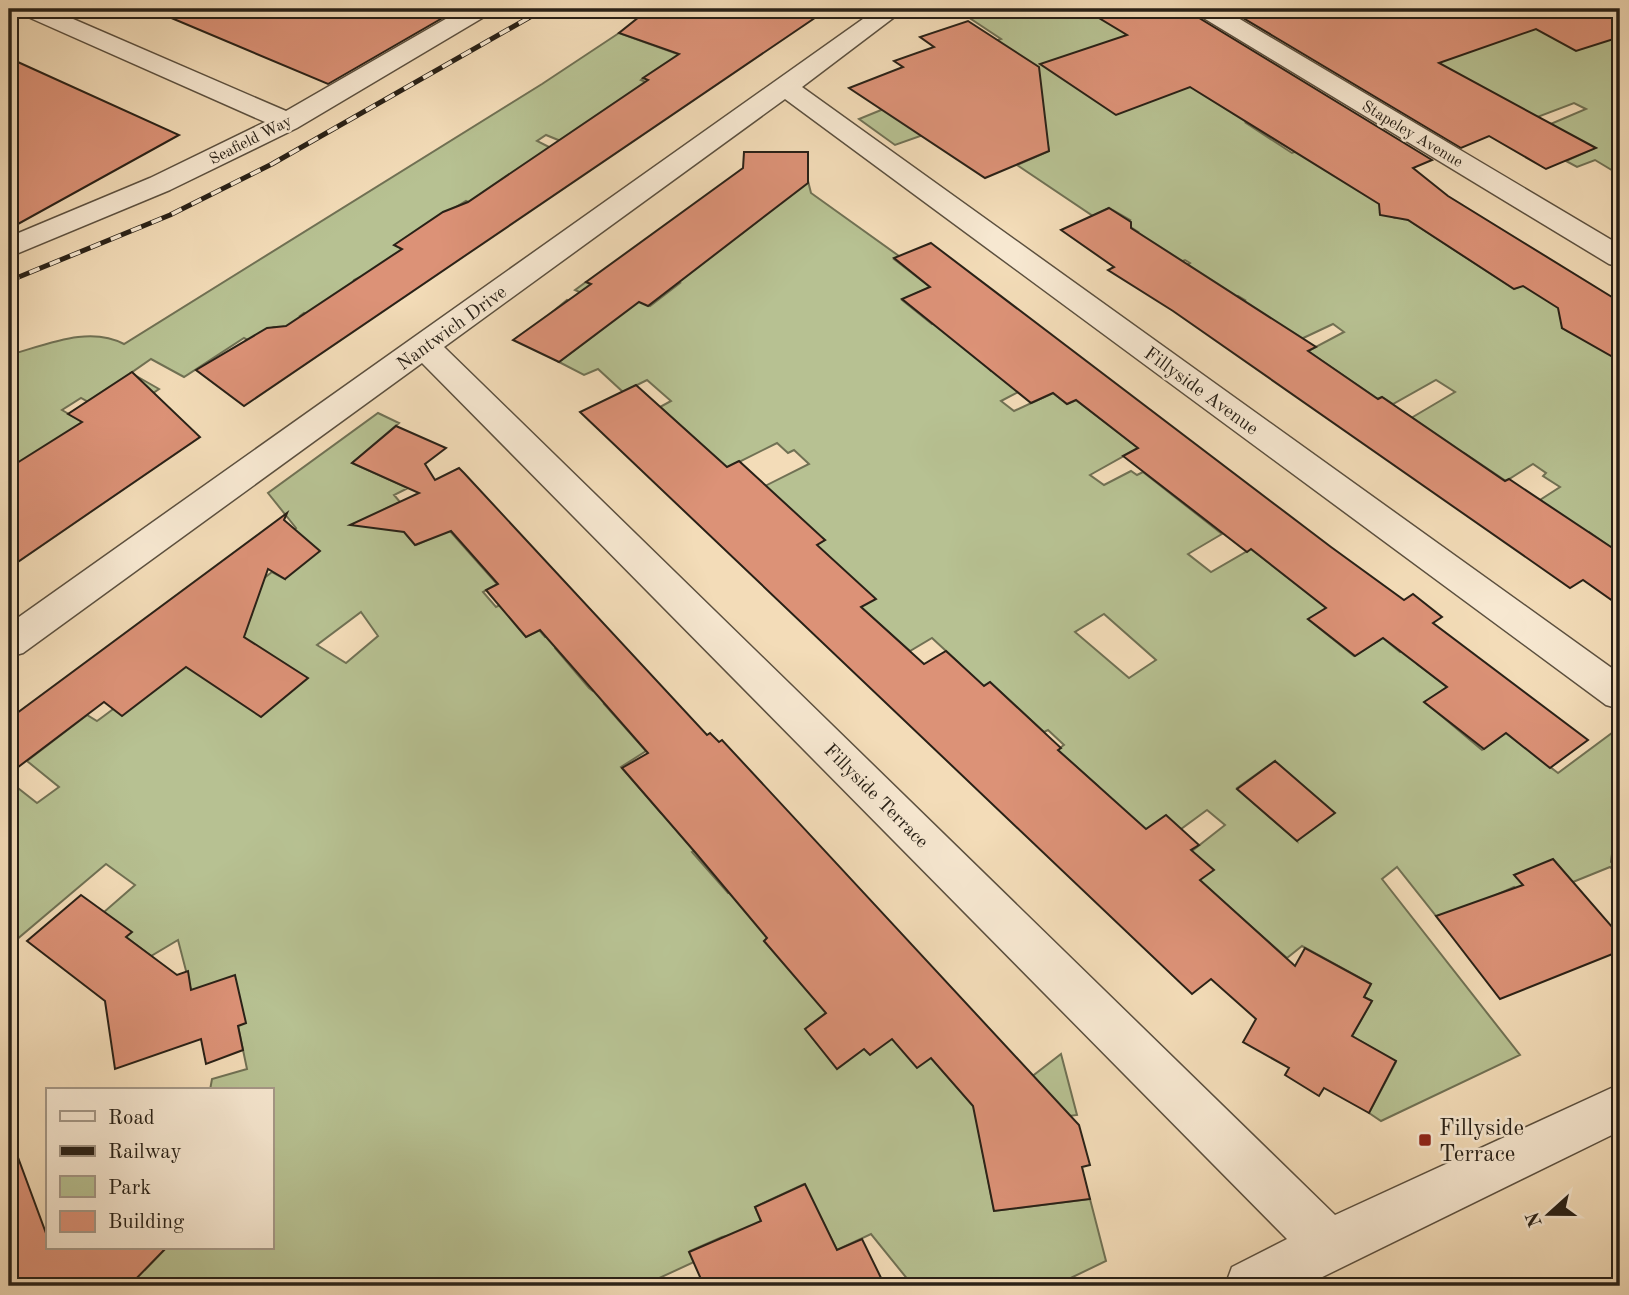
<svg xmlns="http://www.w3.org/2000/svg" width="1629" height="1295" font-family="'Old Standard TT',serif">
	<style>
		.green { fill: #b7c192; stroke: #707154; stroke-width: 2; fill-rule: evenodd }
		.building { fill: #dc9277; stroke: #292117; stroke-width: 2 }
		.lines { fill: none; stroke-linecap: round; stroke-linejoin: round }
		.minor-casing { stroke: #5c503f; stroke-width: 3 }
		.minor { fill: #f7e8d1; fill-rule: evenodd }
		.rail-casing { stroke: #292117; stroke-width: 5 }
		.rail { stroke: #f7e8d1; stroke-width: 3.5; stroke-dasharray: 11; stroke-linecap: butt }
		.poi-dot { fill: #8f2418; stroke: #f7e8d1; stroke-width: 2.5 }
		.labels { text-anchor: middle; stroke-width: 5; stroke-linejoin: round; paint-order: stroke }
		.far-street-label { font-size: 16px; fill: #292117; stroke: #f7e8d1 }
		.street-label { font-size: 19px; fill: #292117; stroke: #f7e8d1 }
		.near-poi-label { font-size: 23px; fill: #292117; stroke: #f7e8d1; text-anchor: start }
	</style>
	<rect width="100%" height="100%" fill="#f3dcb8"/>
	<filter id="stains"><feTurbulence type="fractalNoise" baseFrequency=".00286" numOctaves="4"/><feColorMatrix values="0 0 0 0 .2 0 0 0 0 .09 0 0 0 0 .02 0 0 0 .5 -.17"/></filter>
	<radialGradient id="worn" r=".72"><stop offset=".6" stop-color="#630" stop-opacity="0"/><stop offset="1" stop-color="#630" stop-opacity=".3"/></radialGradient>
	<g class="green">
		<path d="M956,9H1099L1260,117L1246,123L1292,153L1308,147L1383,206L1380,212L1395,218L1409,212L1407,219L1514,289L1535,280L1572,317L1562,328C1577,338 1604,344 1620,336V351L1612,355L1620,361V554L1589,532L1573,542L1540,500L1560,487L1543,476L1546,473L1533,464L1506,481L1464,453L1452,460L1401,424L1455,392L1436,380L1393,404L1382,397L1377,399L1308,351L1344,332L1333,324L1299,340L1241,303L1245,300L1238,296L1233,299L1186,266L1190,263L1185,260L1180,262L1126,238L1138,232L1126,224L1130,220L1109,208L1093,216L1017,165L1049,151L1048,145L1042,140L923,135L895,145L859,119L886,108L963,52L1001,39Z"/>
		<polygon points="1536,9 1620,40 1620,175 1595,160 1577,167 1566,161 1595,148 1539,129 1586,109 1574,103 1535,118 1326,10"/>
		<path d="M619,33L711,66L671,60L641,80L655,86L568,144L546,135L537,141L551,148L477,206L466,201L395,245L407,251L386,290L360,277L354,280L332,327L304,313L300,316L303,318L283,332L274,327L259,333L261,347L244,338L184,377L151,359L131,373L159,389L140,402L136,429L81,398L62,410L84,423L41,493L9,514V355C46,345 89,325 124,344L542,84Z"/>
		<path d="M808,181L811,193L899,256L894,259L930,287L902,300L932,324L941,320L991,371L1003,365L1024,389L1001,401L1014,411L1053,393L1067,404L1076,400L1138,448L1090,475L1104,485L1131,471L1137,475L1143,472L1222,534L1188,554L1211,572L1251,549L1313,597L1336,602L1308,619L1354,656L1383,638L1400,652L1411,645L1417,664L1447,687L1425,702L1482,750L1506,733L1558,773L1620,727V823L1616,822L1611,862L1620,866V876L1610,867L1526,901L1514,887L1498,894L1505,902L1444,926L1397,867L1382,879L1520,1055L1381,1121L1369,1113L1396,1062L1352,1036L1372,1001L1364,997L1371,984L1302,946L1287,958L1220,899L1199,914L1192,851L1225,825L1207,810L1181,829L1136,836L1098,786L1070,761L1048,775L1036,765L1064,745L1048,730L1044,732L990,682L980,688L959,663L932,638L910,651L801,553L825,540L755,491L809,464L794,450L788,453L777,443L727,468L660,407L671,401L647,380L623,392L598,369L584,375L559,362L596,334L551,313L567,300L599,314L584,294L575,290L586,282L621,298L625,295L650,306L680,283L656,272L740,235ZM1104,614L1156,660L1129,678L1075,632ZM1275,761L1297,841L1237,788Z"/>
		<path d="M378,413L399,423L352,463L408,488L394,495L400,502L385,509L416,545L449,530L497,584L483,592L496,607L512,599L527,617L515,624L526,637L539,630L545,637L560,629L555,648L589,688L593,691L614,679L625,691L604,704L646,751L621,767L661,813L726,832L692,852L728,893L762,872L772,935L764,941L830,1010L810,1025L812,1037L831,1060L892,1039L931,1058L982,1115L1061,1054L1077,1115L978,1128L994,1211L1090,1199L1106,1261L1054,1286H913L871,1234L837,1250L804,1184L755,1207L764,1228L722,1237L690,1251L694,1262L642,1286H573L570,1279L555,1286H111L96,1248H115L145,1270L166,1248H271V1090H210L212,1079L247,1069L238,1026L191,990L178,940L151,956L126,937L104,912L135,885L106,864L9,946V781L37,803L59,787L27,761L87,715L97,721C128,699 175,658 208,643C223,636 247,630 252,614L232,603L272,572L285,579V537L296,528L268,493ZM361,612L378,636L346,663L317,645Z"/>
	</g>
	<g class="building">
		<polygon points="150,9 458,9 328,84"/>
		<polygon points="649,9 828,9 244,406 196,370 267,328 286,326 402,249 394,245 443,212 468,202 648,80 643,78 679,54 619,33"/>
		<polygon points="1084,9 1191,9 1196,16 1432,160 1413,168 1448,196 1620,302 1620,361 1562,328 1558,308 1523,286 1514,289 1408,220 1380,215 1379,204 1190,87 1116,115 1040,64 1127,35"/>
		<polygon points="1228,9 1620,9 1620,37 1576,51 1536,29 1439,63 1596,148 1546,169 1489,136 1461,148"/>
		<polygon points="968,21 1039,67 1049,151 985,178 849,88 903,67 894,61 934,47 920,37"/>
		<polygon points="9,58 179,135 9,229"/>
		<polygon points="744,152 808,152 808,183 648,306 639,302 559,362 513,340 591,284 586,282 743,168"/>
		<polygon points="1109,208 1131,222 1131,228 1316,347 1308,351 1378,399 1382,397 1505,481 1509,479 1620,553 1620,606 1583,580 1570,588 1173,311 1108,270 1114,267 1061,230"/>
		<polygon points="931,243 1331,547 1404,600 1413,594 1442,617 1433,623 1588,740 1550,768 1506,733 1484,749 1424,702 1447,687 1383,638 1355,656 1308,619 1326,608 1251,549 1247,552 1123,456 1138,448 1076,400 1067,404 1053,393 1031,403 902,299 930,287 894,258"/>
		<polygon points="132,372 200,437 9,568 9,468 82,422 68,414"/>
		<polygon points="636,385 727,467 739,461 825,540 817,545 876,599 861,607 924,664 946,651 984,686 990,682 1061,748 1058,750 1146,829 1166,815 1199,845 1191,850 1214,870 1200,880 1295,966 1305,948 1371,984 1364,997 1372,1001 1352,1036 1396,1061 1369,1113 1324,1088 1319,1096 1285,1075 1289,1068 1243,1042 1256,1019 1211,979 1192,994 580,412"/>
		<polygon points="396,426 446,448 425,464 435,480 459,468 464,473 707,735 710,733 719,742 722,740 1079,1125 1090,1165 1082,1167 1090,1199 994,1211 973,1106 931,1058 917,1068 892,1039 870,1055 864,1049 837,1069 805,1029 826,1013 764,941 767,938 694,851 622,768 648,753 540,630 526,637 486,590 498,584 451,531 415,545 404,532 350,525 419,493 352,463"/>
		<polygon points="287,513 284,520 320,551 285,579 268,569 244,637 308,678 261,717 186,667 122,716 104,702 9,774 9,719"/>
		<polygon points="1275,761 1335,813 1297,841 1237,789"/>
		<polygon points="1553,859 1620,936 1620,951 1500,999 1436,916 1523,885 1514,875"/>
		<polygon points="81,895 132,932 126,937 177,975 188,971 191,990 235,975 246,1023 238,1026 243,1050 206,1064 201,1039 115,1069 105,1001 27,941"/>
		<polygon points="9,1144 13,1144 47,1236 47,1248 166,1248 129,1286 9,1286"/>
		<polygon points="805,1184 837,1250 862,1239 885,1286 704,1286 689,1252 761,1221 755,1207"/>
	</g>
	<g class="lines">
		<g class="minor-casing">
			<g id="minor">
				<polygon points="27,9 50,9 286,111 463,9 492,9 489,14 297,128 170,190 9,257 9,237 150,178 265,122 28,17 25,12"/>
				<polygon points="877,9 905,9 802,87 1620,674 1620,709 1606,705 785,99 444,347 1335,1215 1620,1084 1620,1131 1304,1286 1225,1286 1232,1267 1287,1239 422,363 23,653 9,657 9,624"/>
				<polygon points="1194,9 1223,9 1620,245 1620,267 1609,264 1197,14"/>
			</g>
		</g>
		<use href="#minor" class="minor"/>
		<g class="rail-casing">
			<polyline id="rail" points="9,281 170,215 272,164 544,9"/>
		</g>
		<use href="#rail" class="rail"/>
	</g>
	<rect class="poi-dot" x="1418" y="1133" width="14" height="14" rx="3.5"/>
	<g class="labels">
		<g class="far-street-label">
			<text transform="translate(1413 133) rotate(31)" y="6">Stapeley Avenue</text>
			<text transform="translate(250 139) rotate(-27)" y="6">Seafield Way</text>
		</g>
		<g class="street-label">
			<text transform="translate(451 327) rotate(-36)" y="7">Nantwich Drive</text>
			<text transform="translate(1202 390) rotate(36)" y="7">Fillyside Avenue</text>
			<text transform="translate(877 795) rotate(45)" y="7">Fillyside Terrace</text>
		</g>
		<g class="near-poi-label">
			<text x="1439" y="1135">Fillyside<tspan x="1439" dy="26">Terrace</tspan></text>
		</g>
	</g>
	<rect width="1629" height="1295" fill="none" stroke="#f3dcb8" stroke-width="35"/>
	<rect x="10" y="10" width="1608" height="1274" fill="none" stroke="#292117" stroke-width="3.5"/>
	<rect x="18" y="18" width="1594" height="1260" fill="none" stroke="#292117" stroke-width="2"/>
	<rect x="46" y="1088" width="228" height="161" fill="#f7e8d1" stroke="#a59887" stroke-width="2"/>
	<rect x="60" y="1111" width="35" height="10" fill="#f7e8d1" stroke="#a59887" stroke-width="2"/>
	<text x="108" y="1124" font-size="21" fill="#292117">Road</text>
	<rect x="60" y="1146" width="35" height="10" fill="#292117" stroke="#a59887" stroke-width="2"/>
	<text x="108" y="1158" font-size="21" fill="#292117">Railway</text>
	<rect x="60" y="1176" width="35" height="21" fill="#b7c192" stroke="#a59887" stroke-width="2"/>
	<text x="108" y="1194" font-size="21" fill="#292117">Park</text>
	<rect x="60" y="1211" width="35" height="21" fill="#dc9277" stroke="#a59887" stroke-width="2"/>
	<text x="108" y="1228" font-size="21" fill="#292117">Building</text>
	<g transform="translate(1549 1214) rotate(249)" stroke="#f7e8d1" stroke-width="5" paint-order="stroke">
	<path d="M0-5L12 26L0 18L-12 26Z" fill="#292117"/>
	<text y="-10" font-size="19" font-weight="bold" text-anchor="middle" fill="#292117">N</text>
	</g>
	<rect width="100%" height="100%" filter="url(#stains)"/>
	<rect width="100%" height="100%" fill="url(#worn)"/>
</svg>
